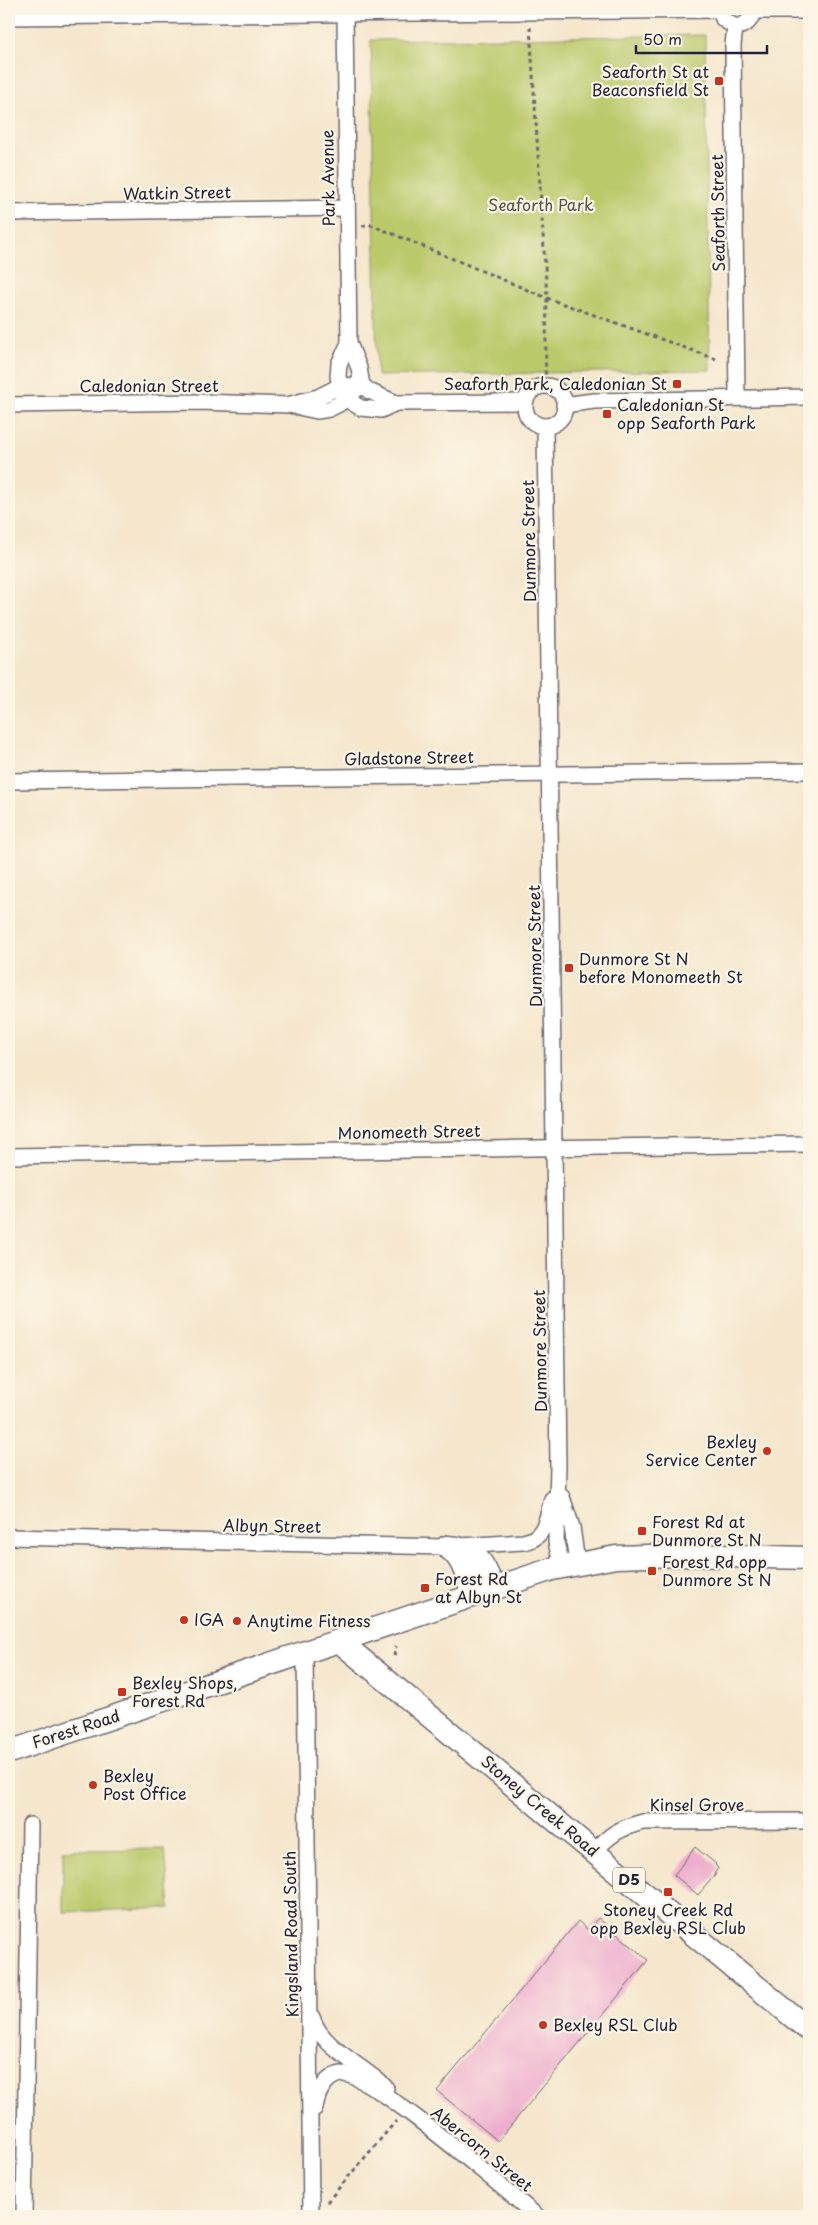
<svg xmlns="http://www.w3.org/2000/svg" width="818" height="2225" font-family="'Playpen Sans',sans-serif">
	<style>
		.green { fill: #bac96b; stroke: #6e7653 }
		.building { fill: #edaecd }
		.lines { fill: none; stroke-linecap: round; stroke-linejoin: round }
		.street-casing { stroke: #6c676e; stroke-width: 18 }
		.primary-casing { stroke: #6c676e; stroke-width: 25 }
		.path { stroke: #6c676e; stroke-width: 3; stroke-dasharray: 4 4; stroke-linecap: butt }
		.street { stroke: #fff; stroke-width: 15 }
		.primary { stroke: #fff; stroke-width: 22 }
		.poi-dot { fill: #c8321e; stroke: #fcf5e5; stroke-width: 2 }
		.labels { text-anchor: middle; stroke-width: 4.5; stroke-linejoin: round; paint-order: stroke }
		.shield { fill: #fcf5e5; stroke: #63616e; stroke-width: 1 }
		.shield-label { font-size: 15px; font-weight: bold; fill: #22223b }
		.poi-label { font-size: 16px; fill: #22223b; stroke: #fcf5e5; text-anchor: start }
		.street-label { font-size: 16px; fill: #22223b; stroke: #fcf5e5 }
		.park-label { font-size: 16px; fill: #505449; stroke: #fcf5e5 }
	</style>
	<rect width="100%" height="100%" fill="#fcf5e5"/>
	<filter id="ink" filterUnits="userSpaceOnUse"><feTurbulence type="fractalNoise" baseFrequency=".02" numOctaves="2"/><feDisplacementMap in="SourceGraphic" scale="10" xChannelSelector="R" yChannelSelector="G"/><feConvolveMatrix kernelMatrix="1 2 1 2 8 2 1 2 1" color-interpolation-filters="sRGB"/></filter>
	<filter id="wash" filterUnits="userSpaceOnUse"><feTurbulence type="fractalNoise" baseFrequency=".0096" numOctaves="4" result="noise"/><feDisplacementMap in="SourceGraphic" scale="20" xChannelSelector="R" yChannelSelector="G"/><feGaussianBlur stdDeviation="1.12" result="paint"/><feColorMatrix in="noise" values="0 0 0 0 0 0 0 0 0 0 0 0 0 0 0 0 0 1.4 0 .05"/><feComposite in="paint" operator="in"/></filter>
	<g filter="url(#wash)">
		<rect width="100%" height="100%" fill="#f5e6cc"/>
		<g class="green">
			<polygon points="705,35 710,370 377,376 371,40"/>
			<polygon points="165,1849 170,1908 63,1912 63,1850"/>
		</g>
		<g id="blocks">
			<g class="building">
				<polygon points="695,1847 716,1864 715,1865 718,1868 714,1874 716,1874 698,1895 674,1875"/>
				<polygon points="598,1918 648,1960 498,2141 437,2091 578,1921 588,1930"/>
			</g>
		</g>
	</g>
	<g filter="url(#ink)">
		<use href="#blocks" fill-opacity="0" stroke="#6c676e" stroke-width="1"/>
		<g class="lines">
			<g class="street-casing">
				<g id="street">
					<path d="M721,9L723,19L735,27C746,26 753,20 753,9"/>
					<polyline points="753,11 809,11"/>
					<polyline points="345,14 349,343 359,368 362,385"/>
					<polyline points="9,17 721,10"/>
					<polyline points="735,27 733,45 737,398"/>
					<polyline points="9,213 346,208"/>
					<polyline points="349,343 339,364 338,376 341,392 346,399 361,408 381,410 396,403 525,402"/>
					<circle cx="545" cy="406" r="20"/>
					<polyline points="291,404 318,397 340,386 362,385 369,391 396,403"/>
					<polyline points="9,405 199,402 289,405 317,411 329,409 339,404 362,385"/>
					<polyline points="564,405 594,401 809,397"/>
					<polyline points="545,426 558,1466 556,1542 562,1567"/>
					<polyline points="9,781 809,771"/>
					<polyline points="9,1156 809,1144"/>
					<polyline points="562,1497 572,1527 577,1563"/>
					<path d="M9,1537L445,1547L523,1542C545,1539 547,1518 552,1499"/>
					<polyline points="305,1651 311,2216"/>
					<path d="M594,1852C610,1834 620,1828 643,1822L809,1821"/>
					<path d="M312,2017C321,2048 363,2065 386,2088"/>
					<path d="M315,2108C317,2094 325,2076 341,2074C370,2071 508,2193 537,2216"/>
					<polyline points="24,2216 30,1825"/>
				</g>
			</g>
			<g class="primary-casing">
				<g id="primary">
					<path d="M447,1547C476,1548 484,1563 493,1588"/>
					<path d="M447,1547C464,1558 466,1576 473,1595"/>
					<polyline points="339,1641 809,2030"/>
					<polyline points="9,1752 552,1569 616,1557 679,1555 809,1558"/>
				</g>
			</g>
			<g class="path">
				<polyline points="530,27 547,298 545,386"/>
				<polyline points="362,226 369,224 547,298 716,359"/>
				<polyline points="394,1656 396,1646"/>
				<polyline points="327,2202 396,2121"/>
			</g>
			<use href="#street" class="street"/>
			<use href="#primary" class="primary"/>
		</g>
	</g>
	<g class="poi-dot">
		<rect x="714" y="76" width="10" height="10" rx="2.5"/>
		<rect x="672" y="379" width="10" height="10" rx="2.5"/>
		<rect x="602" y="409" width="10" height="10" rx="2.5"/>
		<rect x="564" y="963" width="10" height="10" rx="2.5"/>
		<circle cx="767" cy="1451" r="5"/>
		<rect x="637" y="1526" width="10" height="10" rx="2.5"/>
		<rect x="647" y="1566" width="10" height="10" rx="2.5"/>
		<rect x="420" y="1583" width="10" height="10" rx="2.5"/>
		<circle cx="184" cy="1620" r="5"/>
		<circle cx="237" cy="1621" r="5"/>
		<rect x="117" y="1687" width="10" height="10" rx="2.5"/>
		<circle cx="93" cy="1785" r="5"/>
		<rect x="663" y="1887" width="10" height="10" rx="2.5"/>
		<circle cx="543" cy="2025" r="5"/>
	</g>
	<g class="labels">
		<rect class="shield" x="613" y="1867.5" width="32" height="25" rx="4"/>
		<g class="shield-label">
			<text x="629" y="1885">D5</text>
		</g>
		<g class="poi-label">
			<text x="709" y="78" text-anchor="end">Seaforth St at<tspan x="709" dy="18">Beaconsfield St</tspan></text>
			<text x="667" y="390" text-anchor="end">Seaforth Park, Caledonian St</text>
			<text x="617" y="411">Caledonian St<tspan x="617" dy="18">opp Seaforth Park</tspan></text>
			<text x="579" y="965">Dunmore St N<tspan x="579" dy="18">before Monomeeth St</tspan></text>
			<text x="757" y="1448" text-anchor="end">Bexley<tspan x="757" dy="18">Service Center</tspan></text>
			<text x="652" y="1528">Forest Rd at<tspan x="652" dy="18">Dunmore St N</tspan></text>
			<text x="662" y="1568">Forest Rd opp<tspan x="662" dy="18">Dunmore St N</tspan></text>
			<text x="435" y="1585">Forest Rd<tspan x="435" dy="18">at Albyn St</tspan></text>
			<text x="194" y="1626">IGA</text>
			<text x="247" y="1627">Anytime Fitness</text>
			<text x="132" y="1689">Bexley Shops,<tspan x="132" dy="18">Forest Rd</tspan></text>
			<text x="103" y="1782">Bexley<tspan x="103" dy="18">Post Office</tspan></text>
			<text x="668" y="1916" text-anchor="middle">Stoney Creek Rd<tspan x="668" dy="18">opp Bexley RSL Club</tspan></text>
			<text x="553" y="2031">Bexley RSL Club</text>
		</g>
		<g class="street-label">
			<text transform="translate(328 178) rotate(-91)" y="6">Park Avenue</text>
			<text transform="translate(177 193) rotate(-1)" y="6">Watkin Street</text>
			<text transform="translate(718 213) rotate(-91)" y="6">Seaforth Street</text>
			<text x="149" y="392">Caledonian Street</text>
			<text transform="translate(529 541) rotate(-91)" y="6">Dunmore Street</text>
			<text transform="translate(409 758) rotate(-1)" y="6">Gladstone Street</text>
			<text transform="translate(535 946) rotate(-91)" y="6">Dunmore Street</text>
			<text transform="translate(409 1132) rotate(-1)" y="6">Monomeeth Street</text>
			<text transform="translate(540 1351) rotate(-91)" y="6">Dunmore Street</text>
			<text transform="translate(272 1526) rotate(1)" y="6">Albyn Street</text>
			<text transform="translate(76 1729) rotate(-18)" y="6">Forest Road</text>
			<text x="697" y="1811">Kinsel Grove</text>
			<text transform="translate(540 1806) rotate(40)" y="6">Stoney Creek Road</text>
			<text transform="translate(291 1934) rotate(-91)" y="6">Kingsland Road South</text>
			<text transform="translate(482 2149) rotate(39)" y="6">Abercorn Street</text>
		</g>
		<g class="park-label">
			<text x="541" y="211">Seaforth Park</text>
		</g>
	</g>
	<rect width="818" height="2225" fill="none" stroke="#fcf5e5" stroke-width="30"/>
	<path d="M636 45v8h131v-8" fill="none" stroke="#22223b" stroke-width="2.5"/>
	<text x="643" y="45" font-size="15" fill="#22223b" stroke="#fcf5e5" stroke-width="4" paint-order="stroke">50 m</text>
</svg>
